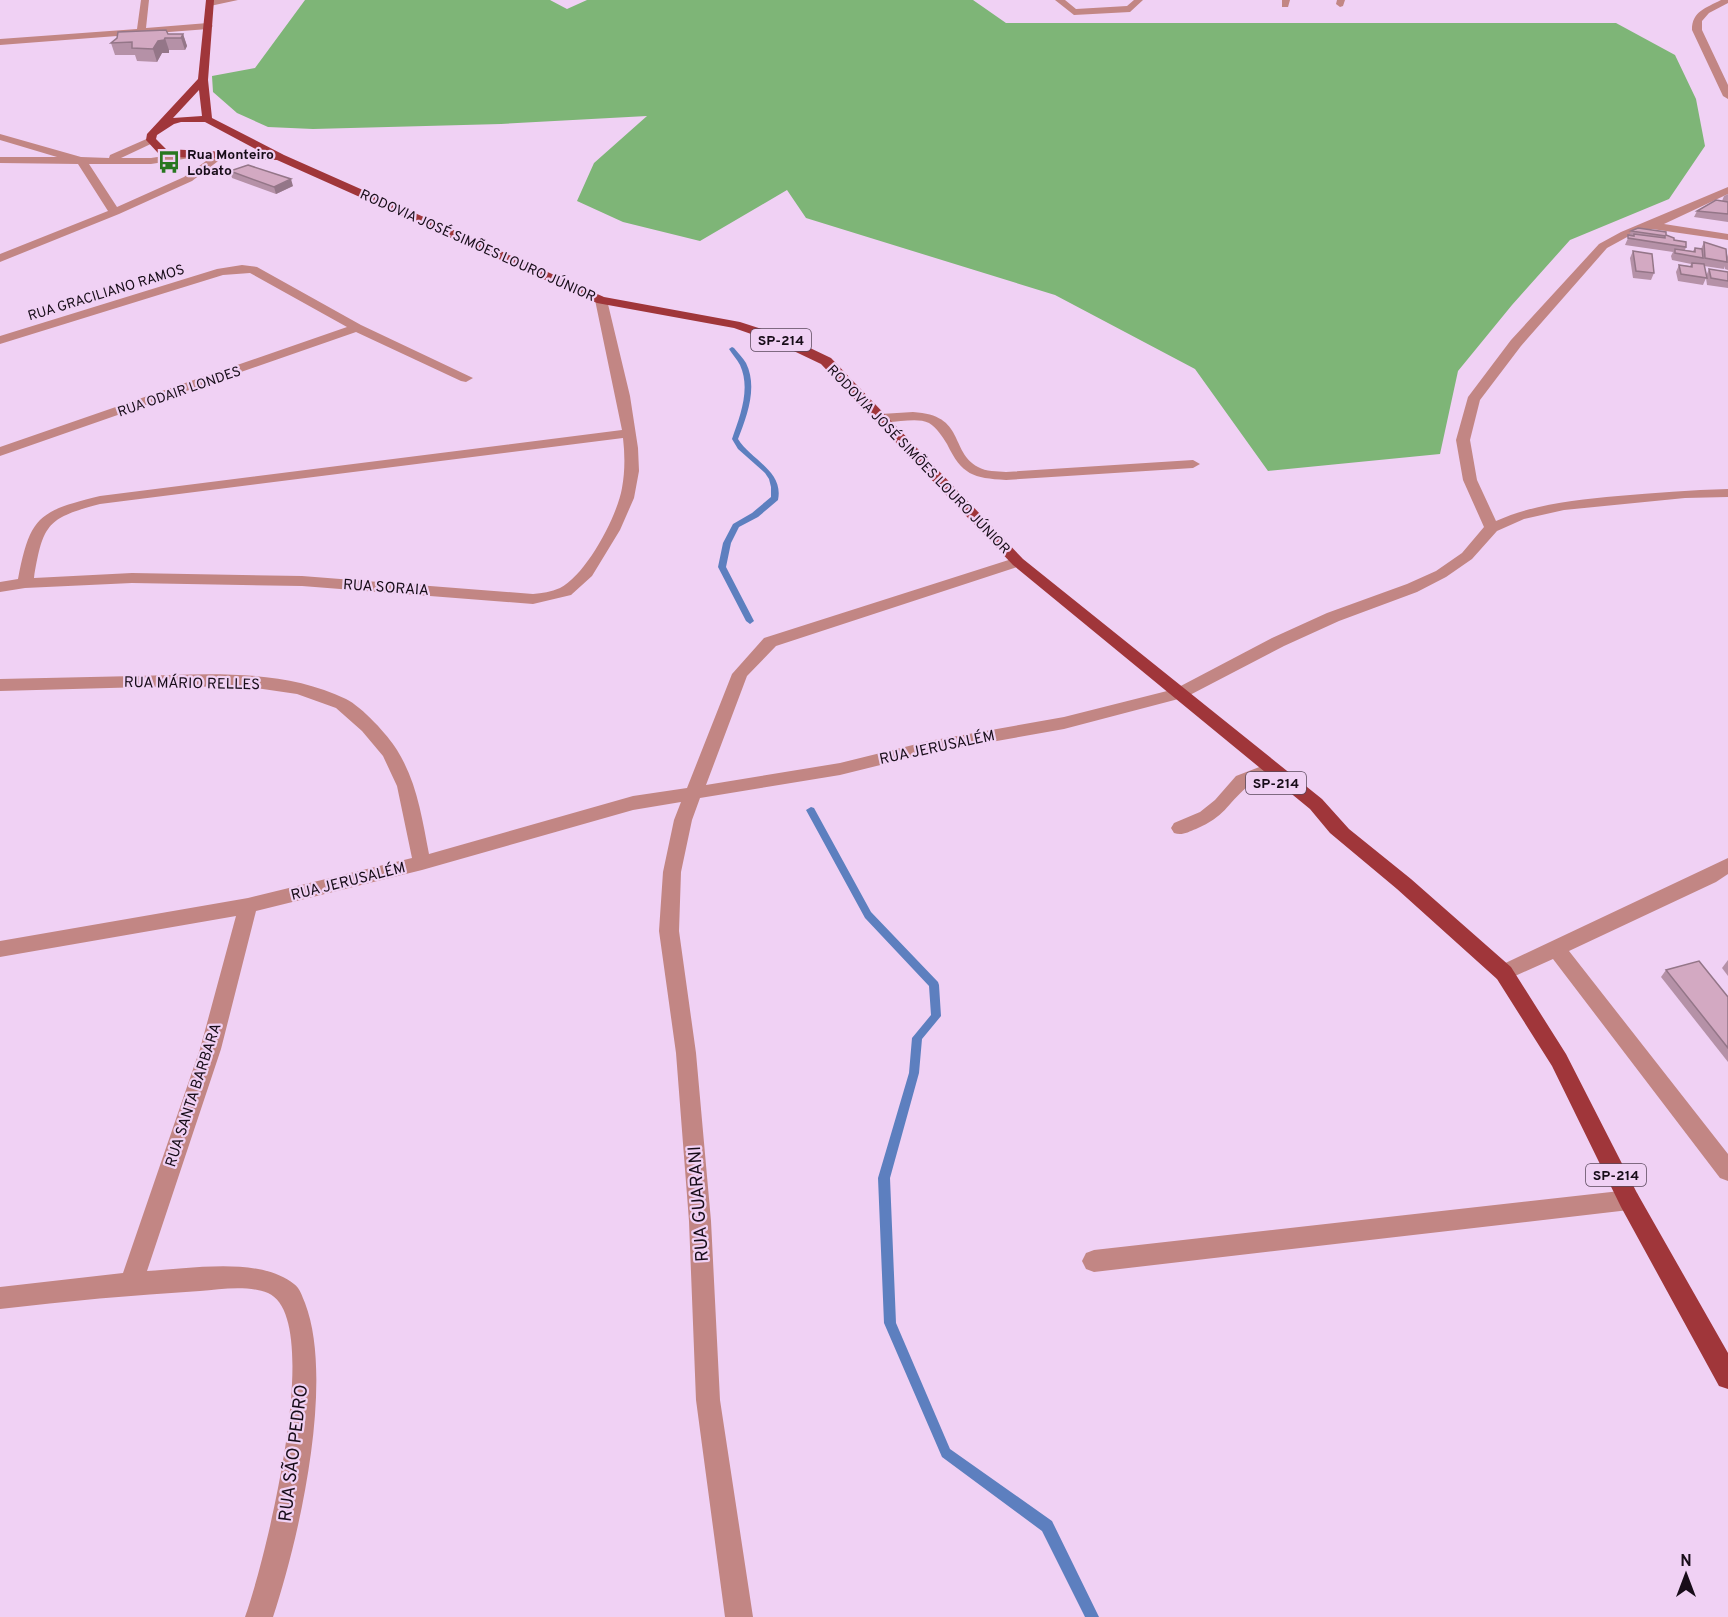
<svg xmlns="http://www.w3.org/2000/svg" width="1728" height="1617" font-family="Overpass,sans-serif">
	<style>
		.forest { fill: #7eb577 }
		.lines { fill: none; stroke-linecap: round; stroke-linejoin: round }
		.stream { fill: #5d7fbf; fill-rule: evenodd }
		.minor { fill: #c28684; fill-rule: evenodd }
		.major { fill: #a0363a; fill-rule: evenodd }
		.wall { fill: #b591a7 }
		.shaded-wall { fill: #947688 }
		.building { fill: #d3a9c2; stroke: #947688; stroke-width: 1.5 }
		.labels { text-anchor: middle; stroke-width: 4.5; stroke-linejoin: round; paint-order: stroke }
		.far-poi-label { font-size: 14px; font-weight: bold; fill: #180d19; stroke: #f0d1f4; text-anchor: start }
		.far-street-label { font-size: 14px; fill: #180d19; stroke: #f0d1f4 }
		.shield { fill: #f0d1f4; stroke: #59485b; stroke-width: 1.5 }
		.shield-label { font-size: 14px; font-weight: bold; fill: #180d19 }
		.street-label { font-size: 15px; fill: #180d19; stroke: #f0d1f4 }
		.near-street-label { font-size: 18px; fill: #180d19; stroke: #f0d1f4 }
	</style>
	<rect width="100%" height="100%" fill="#f0d1f4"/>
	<polygon class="forest" points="305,0 550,0 567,9 587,0 973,0 1006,23 1616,23 1675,55 1696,99 1705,146 1669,199 1570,240 1512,305 1458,371 1440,454 1268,471 1195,369 1055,295 806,218 787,190 700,241 623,222 577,201 594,163 647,116 501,124 313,129 268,127 237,113 213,92 212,76 255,68"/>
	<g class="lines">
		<g class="stream">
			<path d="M732,347L734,348C738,353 743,358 746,363C758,387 747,416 738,439C751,460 784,471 778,500L758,517L739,527L731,543L726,567L754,621L750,624L746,621L718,567L723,543L733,524L752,513L771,497V487L769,479L765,473L738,449L732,439C740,416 751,389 740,365C737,359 732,354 729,349Z"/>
			<polygon points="811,807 814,808 871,912 938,982 939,985 941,1016 922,1039 919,1073 890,1178 896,1323 950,1449 1052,1521 1099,1617 1085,1617 1042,1531 942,1457 884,1323 878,1178 909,1073 912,1038 931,1015 929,986 865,918 806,810"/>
		</g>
		<g class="minor">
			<polygon points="141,0 149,0 146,28 208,23 213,26 208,29 0,45 0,39 137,29"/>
			<polygon points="212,0 238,0 210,6 206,3"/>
			<polygon points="1055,0 1065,0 1076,9 1127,6 1134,0 1143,0 1130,12 1074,15"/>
			<polygon points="1282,0 1290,0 1288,7 1282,7"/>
			<polygon points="1337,0 1345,0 1343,6 1340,7 1336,4"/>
			<path d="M1721,0H1728V3L1709,13L1702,21V30L1728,85V99L1723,96L1692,30C1692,11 1706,8 1721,0Z"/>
			<polygon points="0,134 81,157 109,158 110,155 151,137 156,140 155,142 121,158 151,158 190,152 195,155 190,158 151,164 89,164 117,207 184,177 217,153 221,152 226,155 192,181 119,214 0,262 0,254 108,211 78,164 0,163 0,157 57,157 0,140"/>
			<path d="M1728,187V194L1664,224L1728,234V240L1652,229L1629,236L1607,248L1521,346L1480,400L1470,440L1477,480L1496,521C1534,504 1576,500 1618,496C1654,493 1691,490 1728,489V497L1685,498L1564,510L1524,519L1497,531L1472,559L1446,577L1417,592L1339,621L1284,646L1186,697L1064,729L929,753L840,775L700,798L692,820L681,872L679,931L696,1053L711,1221L720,1400L753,1617H725L696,1400L689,1221L676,1053L659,931L663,872L674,820L681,802L633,810L422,870L256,911L221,1049L147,1271C189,1269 259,1256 294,1284C300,1288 302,1296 305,1303C335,1381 299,1539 273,1617H245C263,1568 327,1319 268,1293C248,1285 221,1289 200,1291C133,1295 66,1301 0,1309V1287L123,1273L200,1049L236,916L0,957V941L248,898L412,858L397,786L383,756L362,731L336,708L297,694L256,688L182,686L0,691V679C45,678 91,677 136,676C205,674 283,668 346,699C362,707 388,735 397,750C417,782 422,818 429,854L633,796L687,788L732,674L764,638L1018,557L1026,562L1023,565L776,646L747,676L706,785L840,763L929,741L1064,717L1175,689L1272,638L1327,613L1407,584L1436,571L1462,553L1484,527L1463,480L1456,440L1468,397L1511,340L1599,244L1621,232Z"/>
			<polygon points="242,265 257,267 361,325 473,378 466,382 461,381 356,332 0,456 0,447 347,327 250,273 223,275 0,344 0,336 217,269"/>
			<path d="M601,296L607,300L630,396L638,448L639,471L634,498L620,530L592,576L571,595L533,604L302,586L132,583L25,588L0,592V582L18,579C30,516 39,511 100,496L622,430L595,300ZM623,438C625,455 625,472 622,488C617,517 586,575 560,588C551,592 542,593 533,594L302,576L132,573L34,578C43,524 47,518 100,504Z"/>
			<path d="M913,412C966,415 949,451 978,467C986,472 997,471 1006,472L1193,460L1200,464L1193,468L1006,480C973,478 962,475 947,444C942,436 937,428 929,423C913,415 884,428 874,418L881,414Z"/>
			<path d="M1262,766L1268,767L1271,772C1266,781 1254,780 1247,787C1226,805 1226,816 1196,829C1188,832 1182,836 1174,833L1171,828L1174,823L1200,812L1215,800L1236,776Z"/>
			<polygon points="1728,858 1728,874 1716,882 1569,951 1728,1154 1728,1181 1720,1178 1553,959 1504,981 1497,979 1494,973 1497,967"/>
			<polygon points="1629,1190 1637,1193 1640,1200 1637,1207 1629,1210 1094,1272 1086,1269 1082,1261 1086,1253 1094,1250"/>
		</g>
		<path class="major" d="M206,0H214L208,80L212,118L284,155L604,297L740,322L787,337L831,358L1023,559L1322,799L1349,829L1411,879L1511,967L1566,1054L1637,1193L1728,1353V1389L1719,1386L1621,1207L1552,1066L1497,979L1397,889L1330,833L1310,809L1013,565L821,364L777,343L734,328L597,303L277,160L172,157L158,153L146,140L147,134L198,79ZM199,90L202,116L173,118ZM181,122H205L265,154L166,149L156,139L157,135L174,124Z"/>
	</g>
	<g class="wall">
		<polygon points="168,34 183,34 187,46 185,50 169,50 169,53 162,53 157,62 137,61 135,55 115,55 111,43"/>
		<polygon points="230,171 293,186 276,194 232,178"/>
		<polygon points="1728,194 1728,222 1694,217 1697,211 1722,201 1724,196"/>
		<polygon points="1631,231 1666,235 1686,247 1685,250 1693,251 1695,248 1701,249 1704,242 1727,257 1728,254 1728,270 1725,269 1725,266 1724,269 1704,266 1706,276 1709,269 1728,272 1728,288 1707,285 1706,278 1703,285 1678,281 1676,272 1679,265 1690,266 1691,264 1672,260 1671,256 1673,252 1625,245"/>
		<polygon points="1633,251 1654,273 1651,280 1633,278 1630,258"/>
		<polygon points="1728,960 1728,976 1722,968"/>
		<polygon points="1666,970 1728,997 1728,1062 1661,977"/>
	</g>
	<g class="shaded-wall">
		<polygon points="183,34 187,46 185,50 181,38"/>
		<polygon points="165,38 169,50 169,53 162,53 157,62 153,49 158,41"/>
		<polygon points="291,179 293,186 276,194 274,187"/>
	</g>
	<g class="building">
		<polygon points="166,30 168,34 183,34 181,38 165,38 164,40 158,41 153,49 132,48 132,42 111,43 117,38 118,32"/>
		<polygon points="248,165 291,179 274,187 230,171"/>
		<polygon points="1716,200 1728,202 1728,214 1697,211"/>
		<polygon points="1638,228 1666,232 1666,235 1674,238 1674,240 1686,242 1686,247 1628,238 1628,235 1634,236 1634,234 1665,238 1665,236 1631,231"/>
		<polygon points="1704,242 1726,249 1727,262 1705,258"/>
		<polygon points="1695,248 1702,249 1703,258 1675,253 1675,249 1695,252"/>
		<polygon points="1633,251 1652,254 1654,273 1636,271"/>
		<polygon points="1692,263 1704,264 1707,278 1681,274 1679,265 1692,267"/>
		<polygon points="1709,269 1728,272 1728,281 1711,278"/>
		<polygon points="1699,961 1728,997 1728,1048 1666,970"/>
	</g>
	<defs>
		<g id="bus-bare" transform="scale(1.8)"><path d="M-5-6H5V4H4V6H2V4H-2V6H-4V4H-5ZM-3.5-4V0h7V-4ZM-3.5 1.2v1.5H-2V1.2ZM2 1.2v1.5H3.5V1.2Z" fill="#277720" stroke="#f0d1f4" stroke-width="2.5" paint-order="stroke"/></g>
	</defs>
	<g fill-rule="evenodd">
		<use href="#bus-bare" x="169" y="162"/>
	</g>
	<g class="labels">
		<g class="far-poi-label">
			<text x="187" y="159">Rua Monteiro<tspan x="187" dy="16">Lobato</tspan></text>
		</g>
		<g class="far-street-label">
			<text transform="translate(478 245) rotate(24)" y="5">RODOVIA JOSÉ SIMÕES LOURO JÚNIOR</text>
			<text transform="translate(106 292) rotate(-17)" y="5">RUA GRACILIANO RAMOS</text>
			<text transform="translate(179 391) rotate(-19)" y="5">RUA ODAIR LONDES</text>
			<text transform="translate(919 459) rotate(46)" y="5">RODOVIA JOSÉ SIMÕES LOURO JÚNIOR</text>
		</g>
		<g class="shield">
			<rect x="751" y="329" width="60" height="22" rx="4.5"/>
			<rect x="1246" y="772" width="60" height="22" rx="4.5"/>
			<rect x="1586" y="1164" width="60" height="22" rx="4.5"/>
		</g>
		<g class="shield-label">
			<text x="781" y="345">SP-214</text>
			<text x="1276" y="788">SP-214</text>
			<text x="1616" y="1180">SP-214</text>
		</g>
		<g class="street-label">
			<text transform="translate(386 587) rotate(4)" y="5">RUA SORAIA</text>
			<text transform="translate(192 683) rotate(1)" y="5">RUA MÁRIO RELLES</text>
			<text transform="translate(937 747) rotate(-12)" y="5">RUA JERUSALÉM</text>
			<text transform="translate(348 881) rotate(-14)" y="5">RUA JERUSALÉM</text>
			<text transform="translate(193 1095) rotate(-72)" y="5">RUA SANTA BARBARA</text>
		</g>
		<g class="near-street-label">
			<text transform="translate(698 1204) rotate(-94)" y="6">RUA GUARANI</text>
			<text transform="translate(293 1453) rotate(-83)" y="6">RUA SÃO PEDRO</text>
		</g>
	</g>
	<g transform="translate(1686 1575)" stroke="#f0d1f4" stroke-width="4.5" paint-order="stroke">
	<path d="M0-4.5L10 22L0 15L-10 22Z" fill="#180d19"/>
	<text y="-9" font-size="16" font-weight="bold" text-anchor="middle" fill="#180d19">N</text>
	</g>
</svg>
